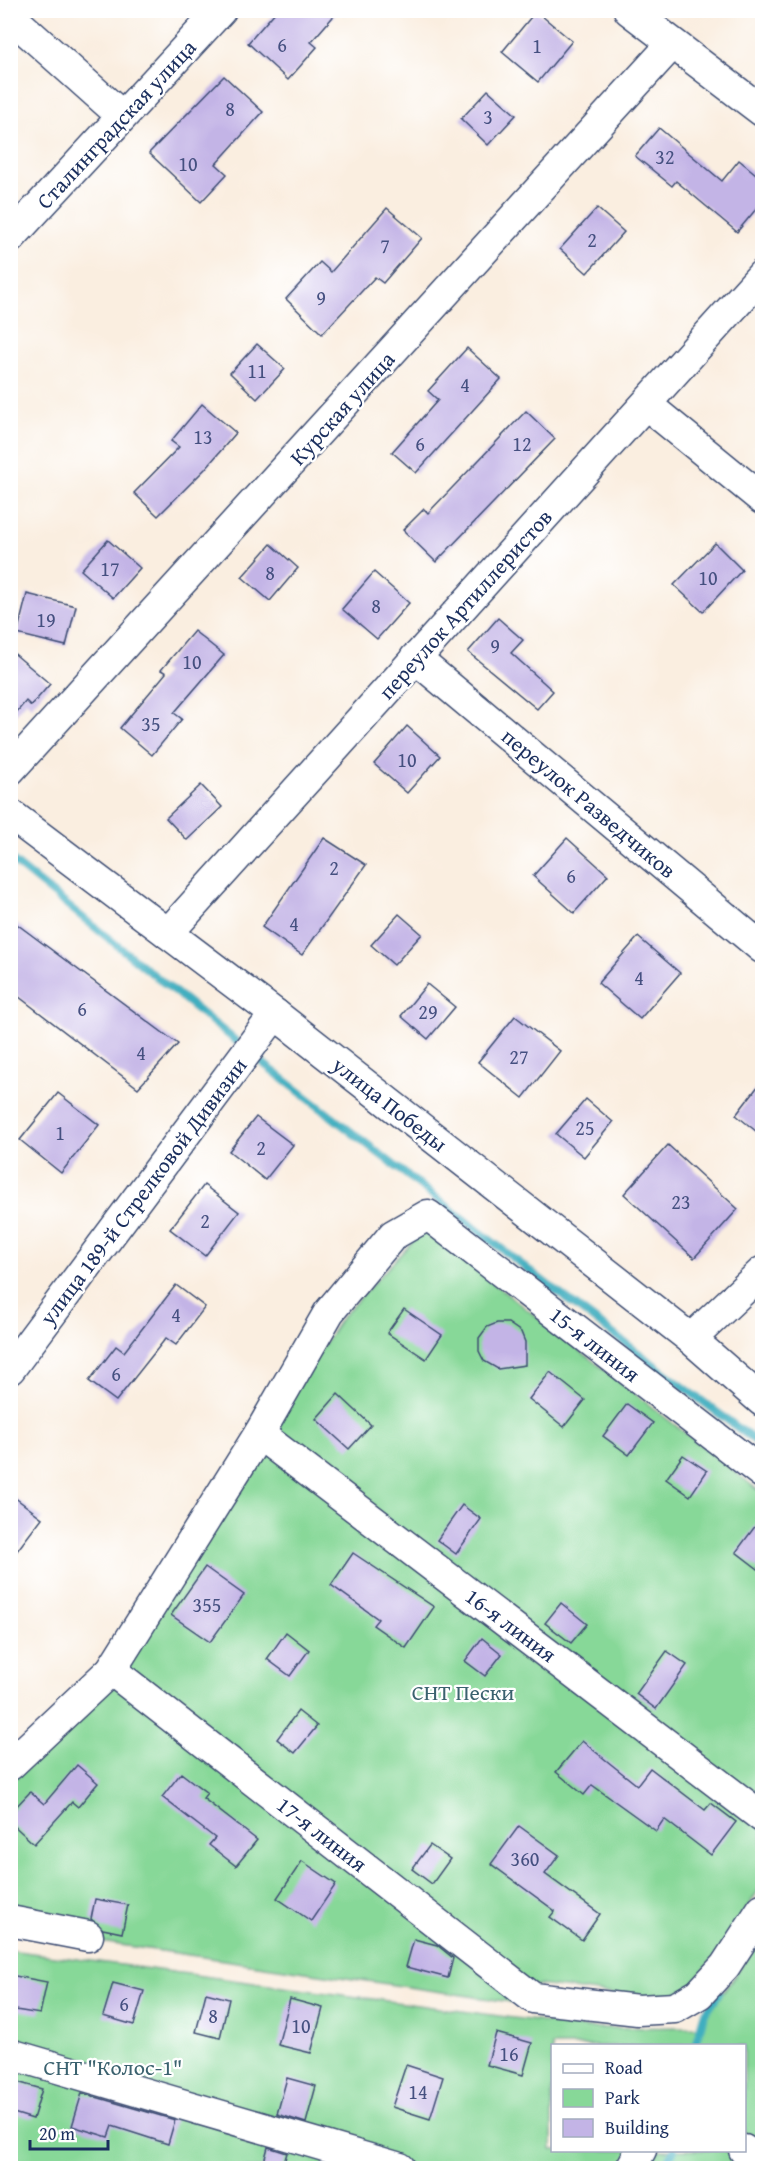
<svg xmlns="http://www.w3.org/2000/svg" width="773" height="2179" font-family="'Gentium Book Plus',serif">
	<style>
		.green { fill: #87d898; stroke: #51847b; stroke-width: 1.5; fill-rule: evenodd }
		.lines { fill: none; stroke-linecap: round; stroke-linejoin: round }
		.stream { stroke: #41aebf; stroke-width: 8 }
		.building { fill: #c3b4e6 }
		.street-casing { stroke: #3c4c72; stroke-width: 33 }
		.street { stroke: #fff; stroke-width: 30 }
		.labels { text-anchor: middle; stroke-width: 4.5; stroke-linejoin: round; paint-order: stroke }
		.number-label { font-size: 20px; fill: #455080 }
		.street-label { font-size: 22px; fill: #1b2f5e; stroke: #fff }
		.park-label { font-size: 22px; fill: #3b626f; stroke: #fff }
	</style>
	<rect width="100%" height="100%" fill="#fff"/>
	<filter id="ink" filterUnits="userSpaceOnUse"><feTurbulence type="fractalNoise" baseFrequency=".0167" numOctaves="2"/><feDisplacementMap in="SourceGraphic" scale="12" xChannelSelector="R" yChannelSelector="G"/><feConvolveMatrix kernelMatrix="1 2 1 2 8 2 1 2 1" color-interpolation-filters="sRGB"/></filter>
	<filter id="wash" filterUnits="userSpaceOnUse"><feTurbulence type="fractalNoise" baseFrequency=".008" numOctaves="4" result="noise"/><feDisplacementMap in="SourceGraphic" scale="24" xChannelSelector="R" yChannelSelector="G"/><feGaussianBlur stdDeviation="1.35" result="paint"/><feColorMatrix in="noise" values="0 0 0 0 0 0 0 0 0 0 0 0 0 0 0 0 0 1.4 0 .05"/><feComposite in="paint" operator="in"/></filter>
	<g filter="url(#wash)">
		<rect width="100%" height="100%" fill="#faeee0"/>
		<g class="green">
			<polygon points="424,1229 762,1493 762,1885 717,1954 692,1985 664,2000 538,1985 510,2002 11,1929 11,1775 105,1685 341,1318"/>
			<path d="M762,1937V2168H11L10,1950L588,2028L699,2027ZM552,2046H744V2150H552Z"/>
		</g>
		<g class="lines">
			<g class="stream">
				<polyline points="10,859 236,1041"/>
				<polyline points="259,1060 548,1285 762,1446"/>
				<polyline points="695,2046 704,2015 719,1993"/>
				<polyline points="663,2168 674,2150"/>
			</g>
		</g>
		<g id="blocks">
			<g class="building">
				<polygon points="277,10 339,10 311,42 317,47 288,80 248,43"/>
				<polygon points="536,11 572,41 538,82 502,52"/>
				<polygon points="224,76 263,112 216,164 227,174 201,202 149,153"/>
				<polygon points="488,90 516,115 488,145 461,119"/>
				<polygon points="659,128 722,181 739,160 762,179 762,202 737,232 676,181 672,186 635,156"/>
				<polygon points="387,208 422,238 383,283 375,277 322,334 286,299 320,262 331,272"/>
				<polygon points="597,208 624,232 587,273 560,249"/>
				<polygon points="257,344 285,369 257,399 230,373"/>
				<polygon points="467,348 501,379 416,473 392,452 438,400 428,391"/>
				<polygon points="202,404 236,433 205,469 158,516 134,493 179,447 171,441"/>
				<polygon points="526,411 555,439 436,562 403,530 424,509 428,513"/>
				<polygon points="108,540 140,568 113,598 81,570"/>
				<polygon points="715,543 742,570 703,612 674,585"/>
				<polygon points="271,544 298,568 270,601 242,577"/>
				<polygon points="374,572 409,603 377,639 342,609"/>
				<polygon points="27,594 76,606 66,646 17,634"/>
				<polygon points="498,618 523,640 511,653 553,691 537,709 468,652"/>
				<polygon points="194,631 224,655 174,713 182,719 152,755 120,728 166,673 161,670"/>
				<polygon points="10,650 50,684 31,706 26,701 10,720"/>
				<polygon points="407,726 440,756 407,793 374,764"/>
				<polygon points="201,785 222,807 187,840 166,818"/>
				<polygon points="324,838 366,865 302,955 262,927"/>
				<polygon points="567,838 608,875 574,913 533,876"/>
				<polygon points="399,914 422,934 394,965 371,945"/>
				<polygon points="10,919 178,1044 138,1088 10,990"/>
				<polygon points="638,937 680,973 640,1019 598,983"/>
				<polygon points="427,984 455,1007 428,1039 401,1016"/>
				<polygon points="515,1016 560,1051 523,1098 478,1062"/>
				<polygon points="762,1081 762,1136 736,1115"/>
				<polygon points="58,1093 99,1125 61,1173 20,1140"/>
				<polygon points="586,1099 613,1122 584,1157 556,1134"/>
				<polygon points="256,1117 293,1145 265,1180 229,1151"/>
				<polygon points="668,1145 738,1209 694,1258 624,1194"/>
				<polygon points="204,1185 239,1212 205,1256 170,1229"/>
				<polygon points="176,1285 205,1307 176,1345 166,1338 116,1401 89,1381 116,1346 124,1352"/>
				<polygon points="404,1309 442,1335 426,1359 387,1333"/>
				<polygon points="497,1323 508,1323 521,1332 525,1342 525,1365 498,1369 484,1361 479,1351 479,1338 487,1327"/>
				<polygon points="550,1372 585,1400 564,1427 529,1399"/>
				<polygon points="338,1394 371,1425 349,1449 316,1419"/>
				<polygon points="627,1404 653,1423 629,1455 603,1436"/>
				<polygon points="683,1455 707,1471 690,1496 666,1479"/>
				<polygon points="10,1494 42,1518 10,1560"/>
				<polygon points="462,1505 481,1519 456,1554 437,1540"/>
				<polygon points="762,1517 762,1572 736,1552"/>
				<polygon points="353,1553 434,1607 406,1648 373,1625 378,1619 331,1585"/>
				<polygon points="205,1567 244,1595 210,1642 171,1615"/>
				<polygon points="561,1603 587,1624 571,1643 545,1623"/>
				<polygon points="286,1632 309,1650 290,1676 267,1659"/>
				<polygon points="482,1638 502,1654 485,1676 465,1661"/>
				<polygon points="667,1651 687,1665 656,1709 636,1694"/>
				<polygon points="298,1711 317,1726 295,1753 277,1739"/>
				<polygon points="582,1741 637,1785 650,1768 705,1810 711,1803 736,1822 711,1855 664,1819 656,1831 592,1785 584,1795 556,1772"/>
				<polygon points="77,1765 98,1783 78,1807 72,1802 34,1844 10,1822 10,1813 30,1792 44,1804"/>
				<polygon points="181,1773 207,1793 203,1798 257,1840 236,1866 209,1845 215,1838 162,1797"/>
				<polygon points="519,1826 559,1855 545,1874 600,1914 582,1940 550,1917 555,1911 491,1864"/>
				<polygon points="430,1845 450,1859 432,1884 412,1869"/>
				<polygon points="302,1861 336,1884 311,1921 277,1898"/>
				<polygon points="95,1899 128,1905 122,1933 103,1929 91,1919"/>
				<polygon points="414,1939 437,1945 453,1958 448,1978 406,1967"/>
				<polygon points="10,1975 47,1982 40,2014 10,2009"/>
				<polygon points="113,1983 144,1991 134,2025 103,2016"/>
				<polygon points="206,1993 229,1999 220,2038 196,2032"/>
				<polygon points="290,1999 323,2008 311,2053 278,2045"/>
				<polygon points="496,2033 532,2043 523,2075 487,2065"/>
				<polygon points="406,2065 443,2077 430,2119 392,2107"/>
				<polygon points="287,2078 316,2086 306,2123 277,2114"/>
				<polygon points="10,2080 42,2089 33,2119 10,2112"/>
				<polygon points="82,2093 175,2120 168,2144 112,2126 108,2137 72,2126"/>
				<polygon points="268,2147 287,2153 282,2169 262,2169"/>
			</g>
		</g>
	</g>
	<g filter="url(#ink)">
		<use href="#blocks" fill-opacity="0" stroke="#3c4c72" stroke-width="1.5"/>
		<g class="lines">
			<g class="street-casing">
				<g id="street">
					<polyline points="629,10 762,111"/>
					<polyline points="10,16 122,116"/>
					<polyline points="10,238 221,10"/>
					<polyline points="647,405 762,499"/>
					<polyline points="415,658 762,948"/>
					<polyline points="10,770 672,44"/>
					<polyline points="10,814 275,1014 691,1339 762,1401"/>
					<polyline points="168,933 762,275"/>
					<polyline points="691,1339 762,1272"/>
					<polyline points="10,1369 275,1014"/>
					<polyline points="259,1434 762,1817"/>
					<polyline points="111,1670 533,1998 638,2010 675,2008 699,1994 725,1966 762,1909"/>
					<polyline points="10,1765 111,1670 259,1434 329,1312 393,1235 428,1215 762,1473"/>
					<polyline points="10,1921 88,1936"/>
					<polyline points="10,2054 400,2168"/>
					<polyline points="744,2150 762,2164"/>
					<polyline points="631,2168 641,2150"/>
				</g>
			</g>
			<use href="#street" class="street"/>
		</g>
	</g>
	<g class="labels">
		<g class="number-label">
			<text x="282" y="52">6</text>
			<text x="537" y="53">1</text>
			<text x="230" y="116">8</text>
			<text x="488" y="124">3</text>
			<text x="665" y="164">32</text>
			<text x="188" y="171">10</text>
			<text x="592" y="247">2</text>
			<text x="385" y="253">7</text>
			<text x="321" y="305">9</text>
			<text x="257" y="378">11</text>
			<text x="465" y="392">4</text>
			<text x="203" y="444">13</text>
			<text x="420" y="451">6</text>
			<text x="522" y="451">12</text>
			<text x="110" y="576">17</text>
			<text x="270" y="580">8</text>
			<text x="708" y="585">10</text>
			<text x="376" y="613">8</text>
			<text x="46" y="627">19</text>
			<text x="495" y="653">9</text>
			<text x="192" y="669">10</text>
			<text x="151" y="731">35</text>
			<text x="407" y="767">10</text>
			<text x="334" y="875">2</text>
			<text x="571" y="883">6</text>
			<text x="294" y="931">4</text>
			<text x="639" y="985">4</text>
			<text x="82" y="1016">6</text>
			<text x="428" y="1019">29</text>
			<text x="141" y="1060">4</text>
			<text x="519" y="1064">27</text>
			<text x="585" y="1135">25</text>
			<text x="60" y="1140">1</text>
			<text x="261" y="1155">2</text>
			<text x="681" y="1209">23</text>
			<text x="205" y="1228">2</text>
			<text x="176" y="1322">4</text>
			<text x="116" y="1381">6</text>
			<text x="207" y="1612">355</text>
			<text x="525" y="1866">360</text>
			<text x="124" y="2011">6</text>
			<text x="213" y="2023">8</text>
			<text x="301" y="2033">10</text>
			<text x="509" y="2061">16</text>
			<text x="418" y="2099">14</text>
		</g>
		<g class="street-label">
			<text transform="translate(116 124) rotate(-47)" y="8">Сталинградская улица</text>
			<text transform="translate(342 408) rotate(-48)" y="8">Курская улица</text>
			<text transform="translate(465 604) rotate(-48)" y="8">переулок Артиллеристов</text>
			<text transform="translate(589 803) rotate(40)" y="8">переулок Разведчиков</text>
			<text transform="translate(390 1104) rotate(38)" y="8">улица Победы</text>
			<text transform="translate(143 1191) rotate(-53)" y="8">улица 189-й Стрелковой Дивизии</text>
			<text transform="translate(595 1344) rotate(38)" y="8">15-я линия</text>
			<text transform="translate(511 1625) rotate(37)" y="8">16-я линия</text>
			<text transform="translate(322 1834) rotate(38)" y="8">17-я линия</text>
		</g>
		<g class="park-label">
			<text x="463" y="1700">СНТ Пески</text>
			<text x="113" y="2075">СНТ "Колос-1"</text>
		</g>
	</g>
	<rect width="773" height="2179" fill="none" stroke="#fff" stroke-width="36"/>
	<rect x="551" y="2044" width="195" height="108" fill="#ffffff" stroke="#a4acbf" stroke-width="1.5"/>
	<rect x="563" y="2064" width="30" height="9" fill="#ffffff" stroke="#a4acbf" stroke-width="1.5"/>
	<text x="605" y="2074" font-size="18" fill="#1b2f5e">Road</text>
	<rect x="563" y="2089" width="30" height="18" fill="#87d898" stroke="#a4acbf" stroke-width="1.5"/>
	<text x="605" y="2104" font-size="18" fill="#1b2f5e">Park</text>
	<rect x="563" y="2119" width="30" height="18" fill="#c3b4e6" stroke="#a4acbf" stroke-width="1.5"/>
	<text x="605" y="2134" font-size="18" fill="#1b2f5e">Building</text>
	<path d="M30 2140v9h78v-9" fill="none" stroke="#1b2f5e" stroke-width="3"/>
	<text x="39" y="2140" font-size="18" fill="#1b2f5e" stroke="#ffffff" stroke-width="4.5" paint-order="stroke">20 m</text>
</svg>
